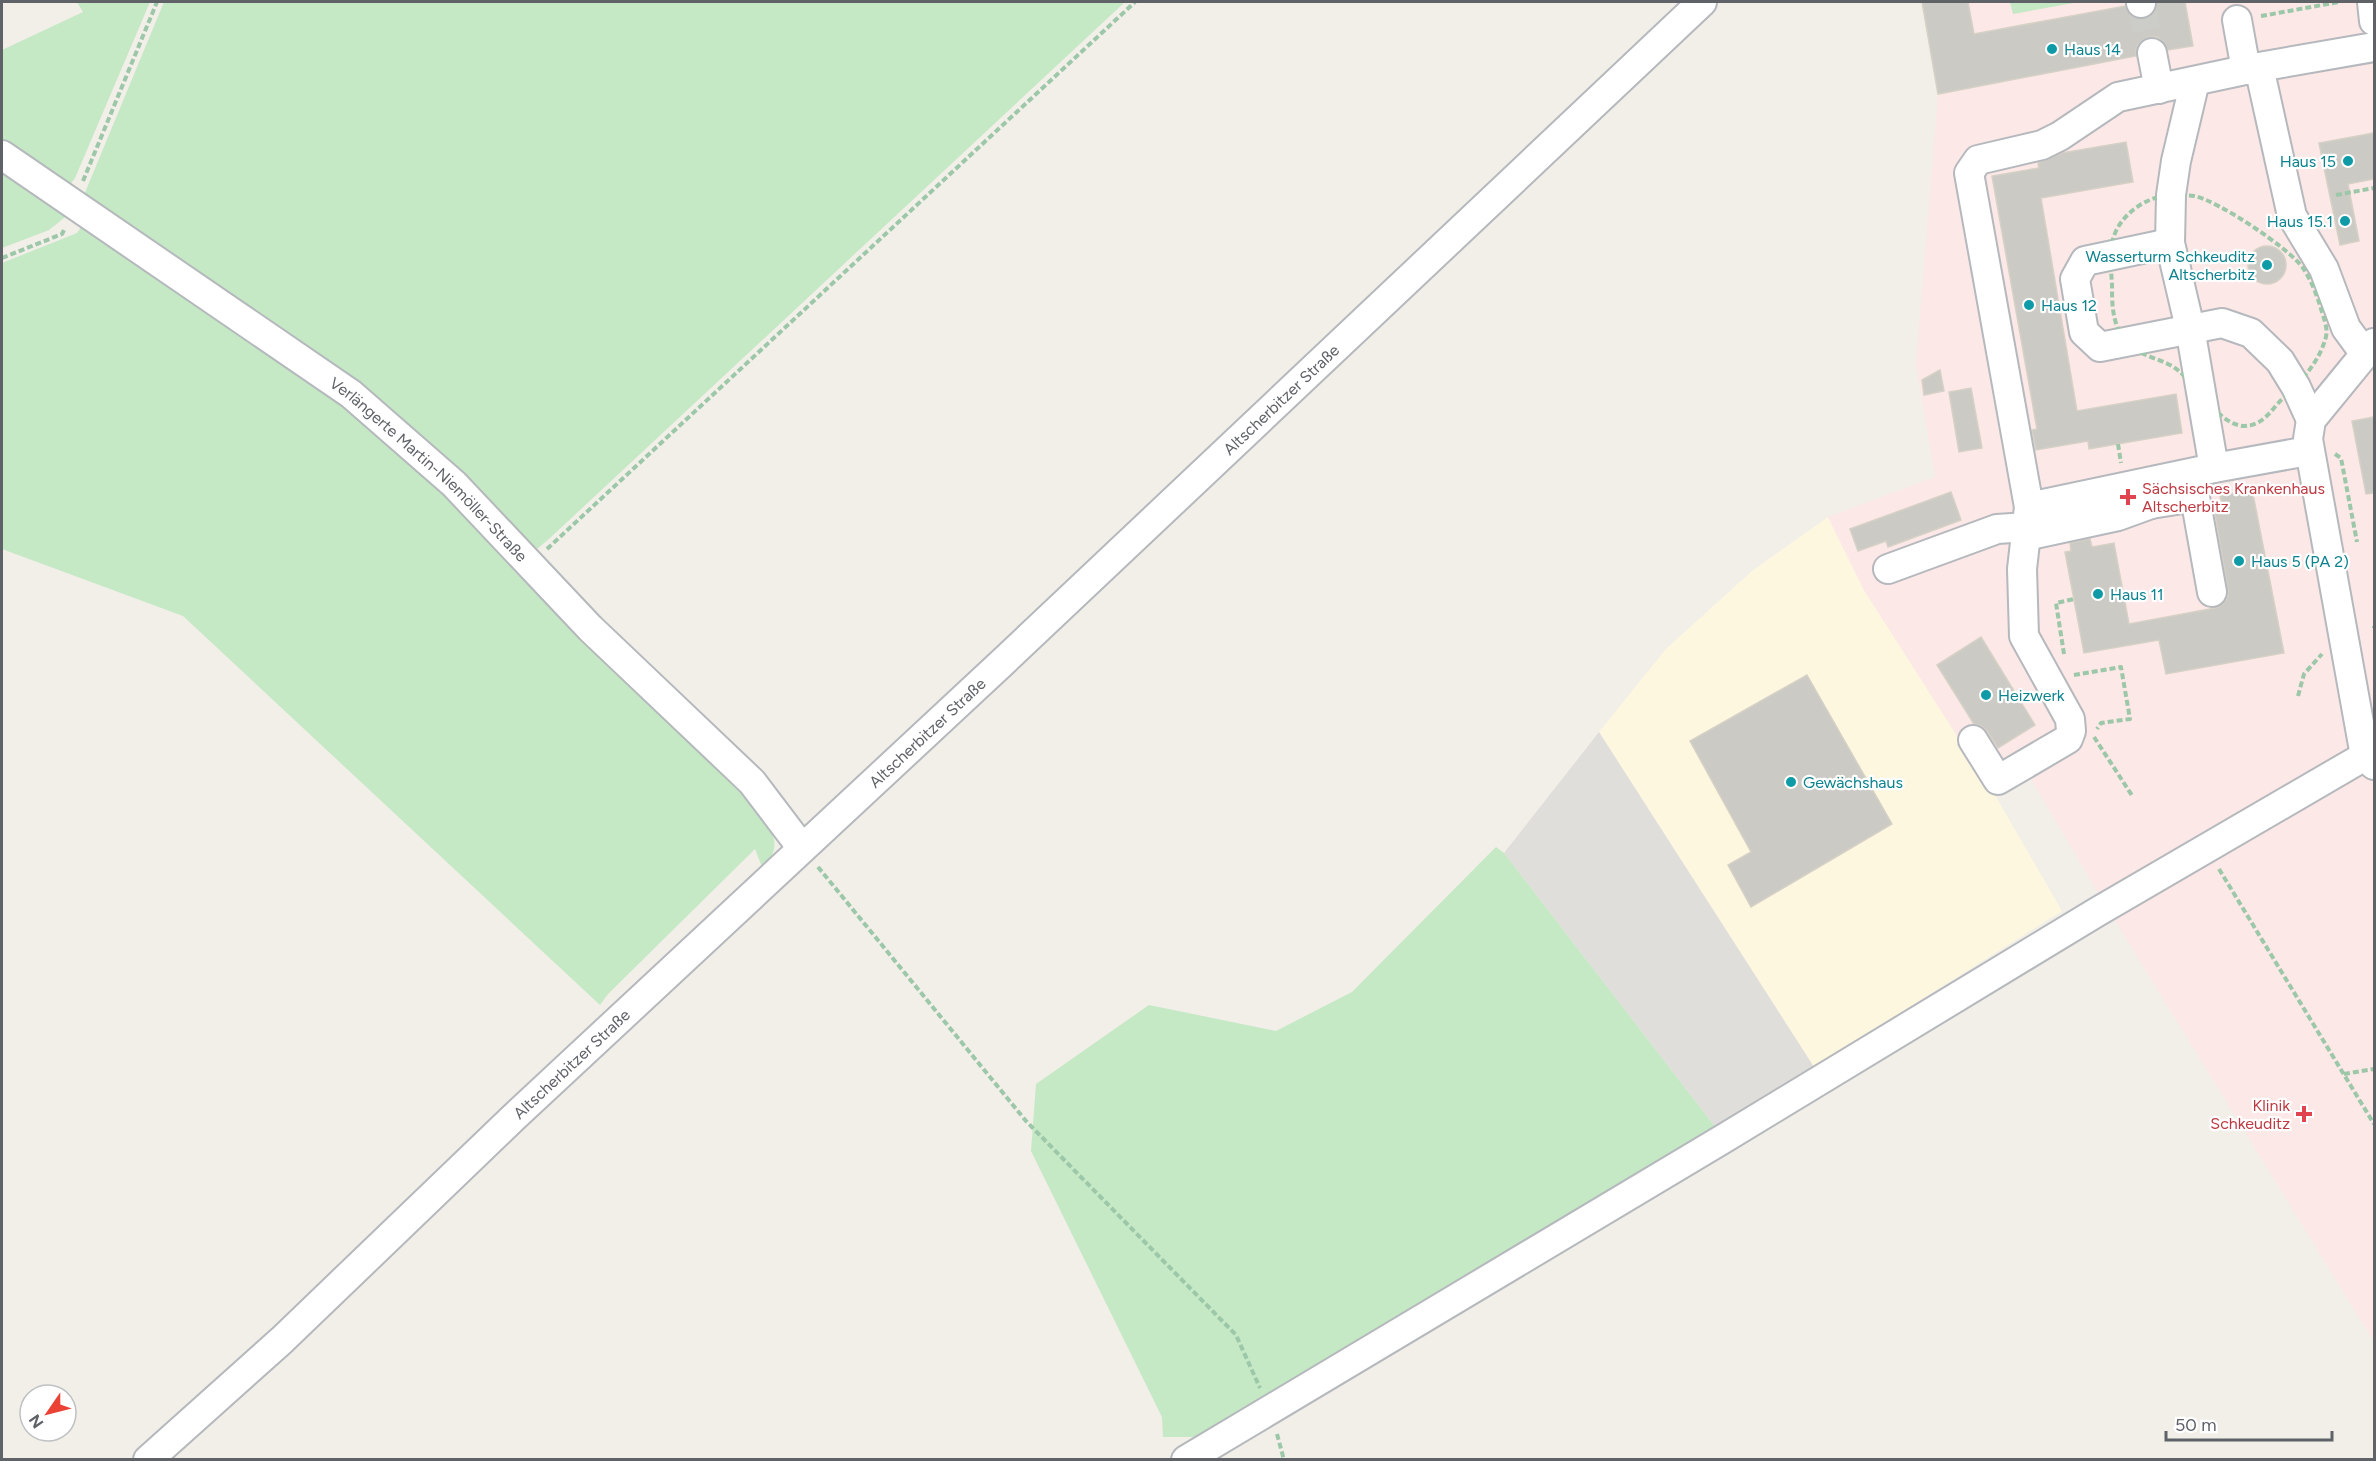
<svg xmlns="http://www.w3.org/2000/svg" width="2376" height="1461" font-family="Figtree,sans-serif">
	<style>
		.commercial { fill: #fef7e0 }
		.industrial { fill: #e0deda }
		.medical { fill: #fce8e6 }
		.green { fill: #c5e8c5 }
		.building { fill: #cccac5; stroke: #d6d1c6; stroke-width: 1.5 }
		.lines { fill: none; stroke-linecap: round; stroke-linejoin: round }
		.minor-tunnel { stroke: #ccccc8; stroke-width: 28; stroke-dasharray: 28 14; stroke-linecap: butt }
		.minor-casing { stroke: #b5b8bc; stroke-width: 32 }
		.path { stroke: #9cc7a9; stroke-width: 4; stroke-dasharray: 6 3; stroke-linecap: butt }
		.minor { stroke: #fff; stroke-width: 28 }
		.culture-dot { fill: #0f9aa8; stroke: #fff; stroke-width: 2 }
		.health-dot { fill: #e0444e; stroke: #fff; stroke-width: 2 }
		.labels { text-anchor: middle; stroke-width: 4.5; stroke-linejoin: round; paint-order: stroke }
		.culture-label { font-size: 16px; fill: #0d838f; stroke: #fff; text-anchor: start }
		.street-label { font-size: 16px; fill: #5f6368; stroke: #fff }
		.health-label { font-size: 16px; fill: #be3a42; stroke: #fff; text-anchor: start }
	</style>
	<rect width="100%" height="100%" fill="#f1efe8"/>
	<polygon class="commercial" points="1828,517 1864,590 1996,797 2062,911 1814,1067 1599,732 1666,649 1752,571"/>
	<polygon class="industrial" points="1599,732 1814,1067 1716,1128 1504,853"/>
	<polygon class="medical" points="1922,2 2374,2 2374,1342 2098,893 2031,779 1996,797 1864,590 1828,517 1935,477 1916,364 1938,94"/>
	<g class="green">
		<polygon points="77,2 150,2 75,178 66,190 2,145 2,50 83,12"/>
		<polygon points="164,2 1125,2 550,538 530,555 84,195"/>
		<polygon points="2010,2 2079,2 2013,14"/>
		<polygon points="2,167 69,214 49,230 2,248"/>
		<path d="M84,223L337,398L465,509L515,572L759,810C776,838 781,842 764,872L755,849L608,994L600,1005L183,616L2,549V263L77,233Z"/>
		<polygon points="1496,847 1504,853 1716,1128 1196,1437 1163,1437 1162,1417 1031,1151 1036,1084 1149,1005 1276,1031 1352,992"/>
	</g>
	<g class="building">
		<polygon points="1922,2 1968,2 1974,34 2125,6 2132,17 2142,19 2149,18 2155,12 2157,2 2185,2 2193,46 2168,50 2164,42 2157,37 2149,37 2141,41 2136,48 2136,56 1938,94"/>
		<polygon points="2374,133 2374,179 2348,184 2359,241 2340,245 2319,143"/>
		<polygon points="2126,142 2133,182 2041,198 2077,411 2176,394 2182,433 2089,449 2088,441 2036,450 2032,430 2037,429 1992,176 2039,168 2038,163 2062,153"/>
		<circle cx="2267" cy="265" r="19"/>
		<polygon points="1940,370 1944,391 1924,395 1922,380"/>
		<polygon points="1971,388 1982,448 1959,452 1949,392"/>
		<polygon points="2374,417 2374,493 2366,494 2352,421"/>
		<polygon points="2252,489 2284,653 2166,674 2159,640 2084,653 2065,552 2071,551 2070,543 2090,539 2092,547 2114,543 2129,624 2215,608 2223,604 2228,597 2228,590 2215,513 2224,511 2220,496"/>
		<polygon points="1951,492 1961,520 1888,547 1886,541 1858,551 1850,529"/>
		<polygon points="1981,637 2035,725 1998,748 1987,731 1981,726 1974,724 1937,665"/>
		<polygon points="1807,675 1892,824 1751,907 1728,865 1751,852 1690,741"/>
	</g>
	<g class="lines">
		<polyline class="minor-tunnel" points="2141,3 2152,53"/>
		<g class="minor-casing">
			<g id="minor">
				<polyline points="2141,2 2141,3"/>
				<polyline points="2372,2 2374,21"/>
				<polyline points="2237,20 2246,70"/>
				<polyline points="2152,53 2159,89"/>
				<polyline points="2259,67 2292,216 2324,269 2346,328 2365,354"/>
				<polyline points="2195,81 2176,161 2171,195 2170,243 2190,328 2214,468"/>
				<path id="s1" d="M2,155L351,394L454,484L590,628L752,782L802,848"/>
				<polyline points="2170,243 2085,261 2075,279 2084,332 2100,347 2222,323 2251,333 2280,361 2296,387 2311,420"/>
				<polyline points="2374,343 2311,420 2308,439 2365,756 2374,765"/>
				<polyline points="2308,451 2214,468 2029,507 1969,173 1978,160 2042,145 2060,136 2118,97 2259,67 2374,47"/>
				<polyline points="2151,504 2195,497 2212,592"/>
				<polyline points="2026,536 2118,516 2151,504 2183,478"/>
				<polyline points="1888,569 1997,529 2027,527"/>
				<polyline points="1973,740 1998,780 2068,739 2071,731 2070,719 2024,636 2022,569 2029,507"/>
				<path id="s2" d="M148,1460L282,1340L513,1118L1005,660L1702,2"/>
				<polyline points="1186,1460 1723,1139 2097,912 2365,756"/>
			</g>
		</g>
		<g class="path">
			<polyline points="2261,16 2339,2"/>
			<polyline points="83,181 157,2"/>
			<path d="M2171,195C2178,195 2186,195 2194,196C2217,200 2289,248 2303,268C2311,280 2317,295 2321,309C2324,319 2329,330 2325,340C2318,364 2300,382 2283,398C2271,410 2263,426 2244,426C2219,425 2197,386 2179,371C2164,358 2137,357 2125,340C2112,324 2112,304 2112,284C2111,269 2109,253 2113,239C2120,214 2147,196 2171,195Z"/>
			<polyline points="2336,195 2374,188"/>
			<polyline points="2,258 62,234 65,228"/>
			<polyline points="2118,444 2121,463"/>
			<polyline points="2335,454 2341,458 2357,542"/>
			<polyline points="547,549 1135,2"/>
			<polyline points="2374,626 2374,628"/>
			<polyline points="2064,654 2056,603 2074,599"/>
			<polyline points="2074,675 2121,667 2130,719 2101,723 2097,729"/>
			<polyline points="2298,696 2304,674 2322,654"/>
			<polyline points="2094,737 2133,797"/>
			<polyline points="818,867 1026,1121 1236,1335 1260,1388"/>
			<polyline points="2219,869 2374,1124"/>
			<polyline points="2344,1074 2374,1069"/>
			<polyline points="1277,1434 1284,1460"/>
		</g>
		<use href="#minor" class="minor"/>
	</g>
	<g class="culture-dot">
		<circle cx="2052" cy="49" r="6"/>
		<circle cx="2348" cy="161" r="6"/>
		<circle cx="2345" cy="221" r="6"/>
		<circle cx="2267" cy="265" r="6"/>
		<circle cx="2029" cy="305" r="6"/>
		<circle cx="2239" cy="561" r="6"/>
		<circle cx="2098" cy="594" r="6"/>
		<circle cx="1986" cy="695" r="6"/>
		<circle cx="1791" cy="782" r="6"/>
	</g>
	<g class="health-dot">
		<path d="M2125 488h6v6h6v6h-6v6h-6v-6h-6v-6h6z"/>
		<path d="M2301 1105h6v6h6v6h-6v6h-6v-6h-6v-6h6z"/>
	</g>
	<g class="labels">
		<g class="culture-label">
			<text x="2064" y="55">Haus 14</text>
			<text x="2336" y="167" text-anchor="end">Haus 15</text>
			<text x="2333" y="227" text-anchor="end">Haus 15.1</text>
			<text x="2255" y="262" text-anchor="end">Wasserturm Schkeuditz<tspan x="2255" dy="18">Altscherbitz</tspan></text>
			<text x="2041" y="311">Haus 12</text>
			<text x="2251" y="567">Haus 5 (PA 2)</text>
			<text x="2110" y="600">Haus 11</text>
			<text x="1998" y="701">Heizwerk</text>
			<text x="1803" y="788">Gewächshaus</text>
		</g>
		<g class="street-label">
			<text dy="6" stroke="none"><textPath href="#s2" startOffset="1552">Altscherbitzer Straße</textPath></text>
			<text dy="6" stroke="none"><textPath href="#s1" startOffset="531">Verlängerte Martin-Niemöller-Straße</textPath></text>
			<text dy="6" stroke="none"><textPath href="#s2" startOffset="1066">Altscherbitzer Straße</textPath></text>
			<text dy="6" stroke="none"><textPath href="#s2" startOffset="580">Altscherbitzer Straße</textPath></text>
		</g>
		<g class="health-label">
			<text x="2142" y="494">Sächsisches Krankenhaus<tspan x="2142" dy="18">Altscherbitz</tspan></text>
			<text x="2290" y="1111" text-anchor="end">Klinik<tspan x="2290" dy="18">Schkeuditz</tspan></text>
		</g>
	</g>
	<rect width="2376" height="1461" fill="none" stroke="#5f6368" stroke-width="6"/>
	<g transform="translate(48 1413) rotate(235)"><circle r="28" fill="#ffffff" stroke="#bfc1c3" stroke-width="1.5"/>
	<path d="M0-4.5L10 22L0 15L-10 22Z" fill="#ea4335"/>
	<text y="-9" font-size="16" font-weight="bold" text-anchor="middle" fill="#5f6368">N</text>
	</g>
	<path d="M2166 1431v9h166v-9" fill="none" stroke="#5f6368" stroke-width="3"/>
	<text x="2175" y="1431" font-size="18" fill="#5f6368" stroke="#ffffff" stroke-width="4.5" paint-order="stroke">50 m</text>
</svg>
